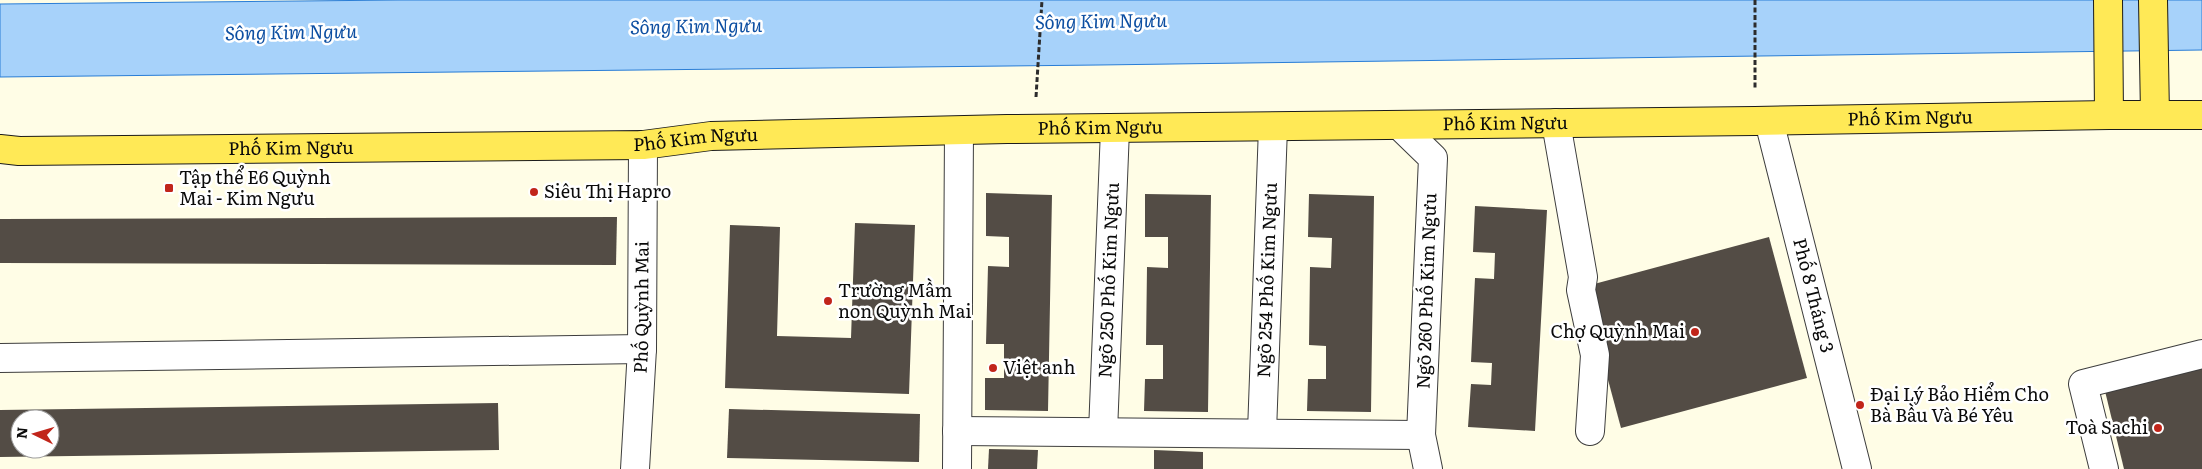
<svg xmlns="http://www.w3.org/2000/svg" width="2202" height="469" font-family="Literata,serif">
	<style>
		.water { fill: #a7d2fa; stroke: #297dd6 }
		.building { fill: #534c45; fill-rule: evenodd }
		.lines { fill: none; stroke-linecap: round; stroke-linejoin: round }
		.minor-casing { stroke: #3d3d3d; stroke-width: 30 }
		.major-casing { stroke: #1b1b1b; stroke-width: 30 }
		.path { stroke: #2c2c2c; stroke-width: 3; stroke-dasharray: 5 2.5; stroke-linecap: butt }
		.minor { stroke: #fff; stroke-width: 28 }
		.major { stroke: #ffe956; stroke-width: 28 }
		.poi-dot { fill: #c1251a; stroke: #fff; stroke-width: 2 }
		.labels { text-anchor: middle; stroke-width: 5; stroke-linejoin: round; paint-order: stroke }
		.street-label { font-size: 18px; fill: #0a0a0a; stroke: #fff }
		.poi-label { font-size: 18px; fill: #0a0a0a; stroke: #fff; text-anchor: start }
		.water-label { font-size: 19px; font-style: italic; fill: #0d4fa2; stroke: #fff }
	</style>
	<rect width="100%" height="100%" fill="#fffde6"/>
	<polygon class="water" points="399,0 2202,0 2202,50 1099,65 0,77 0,4"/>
	<g class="building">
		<polygon points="986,193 1052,195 1048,411 985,410 985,378 1004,378 1004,344 986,344 988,266 1009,267 1009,237 986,236"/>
		<polygon points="1145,194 1211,195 1208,412 1144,411 1145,379 1163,379 1163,345 1146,345 1147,267 1168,268 1168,237 1145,237"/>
		<polygon points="1309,194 1374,196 1371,412 1307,411 1308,379 1326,379 1326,346 1309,345 1310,267 1331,268 1332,238 1308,237"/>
		<polygon points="1475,206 1547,210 1535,431 1468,427 1471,384 1491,385 1492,363 1471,362 1475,278 1494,279 1495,253 1473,252"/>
		<polygon points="617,217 616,265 0,263 0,219"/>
		<polygon points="855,223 915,225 909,394 725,388 730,225 780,227 777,336 851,338"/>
		<polygon points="1769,237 1807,378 1621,428 1583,287"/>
		<polygon points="2202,362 2202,469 2124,469 2104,387"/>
		<path d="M498,403L499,450L0,457V410ZM20,419H50V449H20Z"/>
		<polygon points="729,409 920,414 919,462 727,458"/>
		<polygon points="989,449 1038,450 1037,469 988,469"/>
		<polygon points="1154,450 1203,452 1203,469 1154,469"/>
	</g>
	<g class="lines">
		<g class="minor-casing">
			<g id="minor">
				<path id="s1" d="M1769,121L1857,469"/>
				<polyline points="1556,123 1583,277 1581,290 1595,355 1590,431"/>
				<polyline points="1400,126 1433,158 1421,435 1428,469"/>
				<polyline points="0,358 642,349"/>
				<polyline points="957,431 1421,435"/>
				<path id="s2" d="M1103,432L1115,129"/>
				<path id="s3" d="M1262,432L1273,127"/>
				<path id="s4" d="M635,469L642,349L643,145"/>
				<polyline points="957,469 959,131"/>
				<polyline points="2104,469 2083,384 2202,354"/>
			</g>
		</g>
		<g class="major-casing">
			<g id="major">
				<polyline points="2108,0 2109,115"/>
				<polyline points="2153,0 2155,115"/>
				<path id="s5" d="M0,149L19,151L643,145L711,136L1007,129L1755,121L2109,115H2202"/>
			</g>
		</g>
		<g class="path">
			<polyline points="1755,0 1755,90"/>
			<polyline points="1036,97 1042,0"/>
		</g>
		<use href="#minor" class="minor"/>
		<use href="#major" class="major"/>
	</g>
	<g class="poi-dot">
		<rect x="164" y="183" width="10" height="10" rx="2.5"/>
		<circle cx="534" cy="192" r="5"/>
		<circle cx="828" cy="301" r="5"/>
		<circle cx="1695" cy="332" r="5"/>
		<circle cx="993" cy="368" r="5"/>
		<circle cx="1860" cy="405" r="5"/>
		<circle cx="2158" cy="428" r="5"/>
	</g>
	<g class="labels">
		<g class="street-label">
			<text dy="6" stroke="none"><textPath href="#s5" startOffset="1911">Phố Kim Ngưu</textPath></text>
			<text dy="6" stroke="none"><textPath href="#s5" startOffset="1506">Phố Kim Ngưu</textPath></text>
			<text dy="6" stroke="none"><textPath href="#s5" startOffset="1101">Phố Kim Ngưu</textPath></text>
			<text dy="6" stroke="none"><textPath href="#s5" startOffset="696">Phố Kim Ngưu</textPath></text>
			<text dy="6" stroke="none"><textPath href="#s5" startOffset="291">Phố Kim Ngưu</textPath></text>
			<text dy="6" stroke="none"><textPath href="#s2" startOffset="152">Ngõ 250 Phố Kim Ngưu</textPath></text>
			<text dy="6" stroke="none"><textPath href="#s3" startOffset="152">Ngõ 254 Phố Kim Ngưu</textPath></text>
			<text transform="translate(1427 291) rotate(-88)" y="6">Ngõ 260 Phố Kim Ngưu</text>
			<text dy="6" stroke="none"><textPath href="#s1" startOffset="180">Phố 8 Tháng 3</textPath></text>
			<text dy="6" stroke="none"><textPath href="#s4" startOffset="162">Phố Quỳnh Mai</textPath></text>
		</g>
		<g class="poi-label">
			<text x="179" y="184">Tập thể E6 Quỳnh<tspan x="179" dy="21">Mai - Kim Ngưu</tspan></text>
			<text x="544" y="198">Siêu Thị Hapro</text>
			<text x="838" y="297">Trường Mầm<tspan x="838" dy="21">non Quỳnh Mai</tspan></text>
			<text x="1685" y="338" text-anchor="end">Chợ Quỳnh Mai</text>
			<text x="1003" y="374">Việt anh</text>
			<text x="1870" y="401">Đại Lý Bảo Hiểm Cho<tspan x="1870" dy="21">Bà Bầu Và Bé Yêu</tspan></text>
			<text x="2148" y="434" text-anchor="end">Toà Sachi</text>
		</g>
		<g class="water-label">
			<text transform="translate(1101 21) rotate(-1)" y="7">Sông Kim Ngưu</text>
			<text transform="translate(696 26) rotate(-1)" y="7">Sông Kim Ngưu</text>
			<text transform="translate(291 32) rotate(-1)" y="7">Sông Kim Ngưu</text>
		</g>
	</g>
	<g transform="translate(35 434) rotate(275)"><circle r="24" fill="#ffffff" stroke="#9d9d9d"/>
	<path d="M0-4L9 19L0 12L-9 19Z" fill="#c1251a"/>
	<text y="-8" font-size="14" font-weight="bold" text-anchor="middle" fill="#0a0a0a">N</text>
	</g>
</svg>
